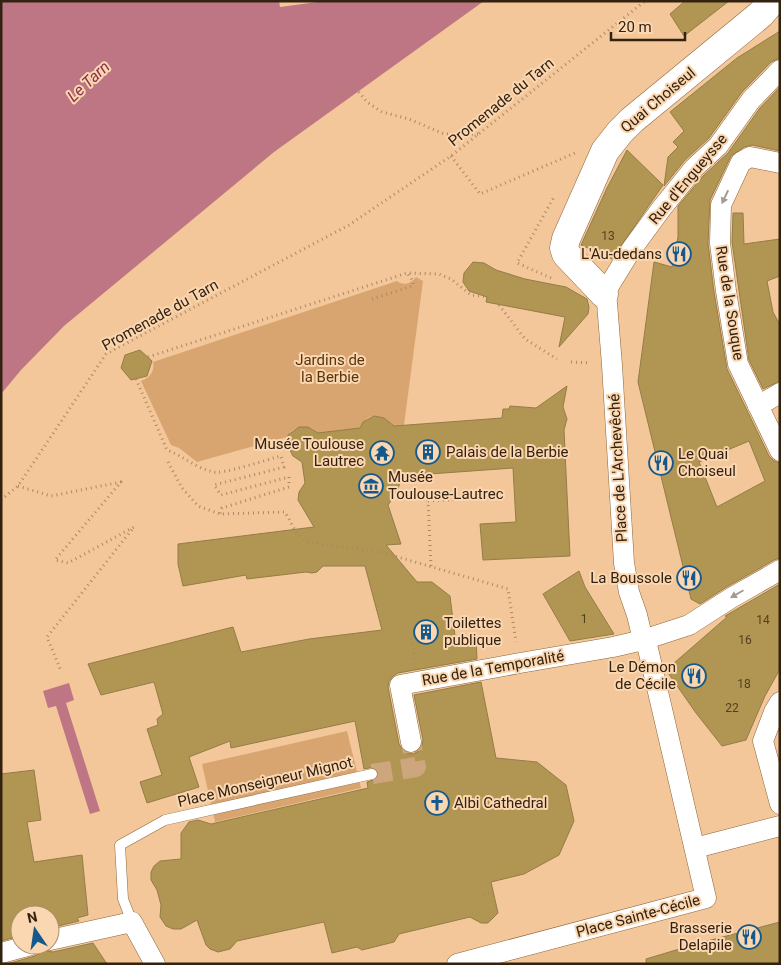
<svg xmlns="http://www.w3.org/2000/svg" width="781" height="965" font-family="Roboto,sans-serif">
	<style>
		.green { fill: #d8a571 }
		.water { fill: #be7684 }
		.building { fill: #b19552; stroke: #947d47; fill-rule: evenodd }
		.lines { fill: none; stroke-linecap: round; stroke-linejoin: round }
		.street-tunnel { stroke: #cda67e; stroke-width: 20; stroke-dasharray: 20 10; stroke-linecap: butt }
		.lane-casing { stroke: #8d663b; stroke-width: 11 }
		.street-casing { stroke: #8d663b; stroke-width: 21 }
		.secondary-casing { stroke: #8d663b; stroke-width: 29 }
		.path { stroke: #ab8966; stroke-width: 3; stroke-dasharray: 1 4; stroke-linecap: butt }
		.lane { stroke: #fff; stroke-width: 10 }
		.street { stroke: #fff; stroke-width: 20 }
		.secondary { stroke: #fff; stroke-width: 28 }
		.oneway { fill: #a39c93 }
		.labels { text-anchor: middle; stroke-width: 4; stroke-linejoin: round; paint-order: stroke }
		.number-label { font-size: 12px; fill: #523f20 }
		.street-label { font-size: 15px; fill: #332210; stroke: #fad6b1 }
		.poi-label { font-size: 15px; fill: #332210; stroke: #fad6b1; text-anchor: end }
		.park-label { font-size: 15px; fill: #58360b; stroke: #fad6b1 }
		.water-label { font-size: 16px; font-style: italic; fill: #893049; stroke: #fad6b1 }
	</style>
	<rect width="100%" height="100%" fill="#f3c799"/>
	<g class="green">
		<path d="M416,277L423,281L404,425L391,426C380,414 369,411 360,428L316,434L313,429C302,425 293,427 287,437L197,462L179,448L171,445L141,381C150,378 155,371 153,362L397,281C403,286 411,284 416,277Z"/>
		<polygon points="347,731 361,788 215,822 202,764"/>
	</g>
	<g class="water">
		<polygon points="1,1 279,1 280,7 325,1 484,1 274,152 64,326 21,370 1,394"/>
		<polygon points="69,683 74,700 66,703 100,811 90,814 56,706 48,708 43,691"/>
	</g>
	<g class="building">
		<polygon points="685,1 729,1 684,36 670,14"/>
		<polygon points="780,31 780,58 771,62 742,92 709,138 685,160 664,186 668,157 678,147 673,142 684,131 670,112 737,58"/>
		<path d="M780,87V151L752,145L744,147L731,156L710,200L708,243L714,292L727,369L769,456L774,461L780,463V558L774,560L725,588L700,604L691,599L638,382L654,262L672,267L678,237V206L703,176L728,153L760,108ZM749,441L765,481L717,507L699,462Z"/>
		<polygon points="627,150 663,185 612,259 581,245 607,188"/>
		<polygon points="733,213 743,213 744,244 780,239 780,276 767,281 773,312 780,325 780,381 763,389 749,360 732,242"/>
		<polygon points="473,262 484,263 496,270 525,279 566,287 587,299 589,307 588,314 559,347 565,317 486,302 487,297 469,291 463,282 464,273"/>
		<polygon points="140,350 152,361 147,376 131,380 121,368 125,355"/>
		<polygon points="567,386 563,407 567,419 564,430 570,556 483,560 480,524 516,522 513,468 402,476 397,492 388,505 401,544 386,545 417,582 432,582 450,596 455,636 476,638 477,659 398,673 393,676 389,681 388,687 399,744 402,749 407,753 413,754 419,751 422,745 423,740 414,695 481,682 496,758 537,762 566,785 574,821 559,855 524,874 491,882 498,913 488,923 481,923 470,917 399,934 394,942 362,950 357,947 332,953 324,922 237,941 230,949 218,952 210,949 206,945 197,920 181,929 173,929 166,926 160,917 161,905 157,890 151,880 151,872 154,866 160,861 181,859 181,833 189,822 198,820 211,824 368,788 367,782 376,779 379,772 374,767 364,769 355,721 231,748 230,741 189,757 199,787 147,803 140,782 162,775 147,729 158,725 157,719 163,714 154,682 101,695 88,664 233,627 241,652 309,639 382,630 365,566 323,566 317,572 312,573 306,572 247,579 246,575 183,586 178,564 178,544 314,527 298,500 299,492 305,483 302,462 293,456 286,443 288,435 299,427 308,427 318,433 360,428 363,422 374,416 384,418 394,426 502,418 503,409 509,409 510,406 536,408"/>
		<polygon points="579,571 585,587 614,634 570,641 543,594"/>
		<polygon points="780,584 780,669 765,696 746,740 722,746 696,713 666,670 727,617 725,616"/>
		<polygon points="34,770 41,820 27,822 34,862 82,855 88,915 77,918 79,921 50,928 50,915 20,915 20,936 1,941 1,774"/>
		<polygon points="780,922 780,964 646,964 646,959 696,944"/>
		<polygon points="93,943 107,964 7,964 35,956 40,953 42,949 47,951 53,952"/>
	</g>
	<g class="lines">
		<polyline class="street-tunnel" points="372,774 416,767 411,742"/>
		<g class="lane-casing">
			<polyline id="lane" points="132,922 123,899 120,845 165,820 372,774"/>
		</g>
		<g class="street-casing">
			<g id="street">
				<polyline points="780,163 750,157 741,162 721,205 720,243 726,291 738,364 780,451"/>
				<polyline points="758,406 780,393"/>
				<polyline points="780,702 774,712 763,741 780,804"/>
				<polyline points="411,742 400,685 520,663 613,647 643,640 689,625 731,598 780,570"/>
				<polyline points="695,848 780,826"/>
				<polyline points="50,940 132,922 155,964"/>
				<polyline points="1,953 31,945"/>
				<polyline points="457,964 706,898 648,649 643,640 637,615 629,592 624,563 612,365 607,303 604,294 631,250 661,209 694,168 718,146 751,100 780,70"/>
			</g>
		</g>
		<g class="secondary-casing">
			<polyline id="secondary" points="604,294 566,254 564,248 566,239 605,151 620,132 632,120 761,14 772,1"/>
		</g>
		<g class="path">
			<polyline points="451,156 480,194 575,153"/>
			<polyline points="254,163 353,85 367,102 382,112 409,119 444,134 479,134"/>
			<polyline points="551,278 517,263 554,197"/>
			<polyline points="372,299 413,286 413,281 407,273"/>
			<polyline points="499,305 525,339 557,359"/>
			<polyline points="148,357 407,273 439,274 451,279 471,295 487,297"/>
			<polyline points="571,362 591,363"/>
			<path d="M136,379L167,450C183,456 196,468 213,472C221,475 269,459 281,456L284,467L214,485L221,495L289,477V487L222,508L220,514"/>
			<polyline points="168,462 182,488 198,506 220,514 285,512 297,534 308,542 384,553 508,589 516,642"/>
			<polyline points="18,486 51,496 121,482 55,560 68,563 134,527 47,637 61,671"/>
			<polyline points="1,500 18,486 106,354 349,225 451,156 645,1"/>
			<polyline points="431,566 428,501 492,498"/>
			<polyline points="415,659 411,637 417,636"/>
			<polyline points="483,894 493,893"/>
		</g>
		<use href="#lane" class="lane"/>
		<use href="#street" class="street"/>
		<use href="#secondary" class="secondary"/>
	</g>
	<defs><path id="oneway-solid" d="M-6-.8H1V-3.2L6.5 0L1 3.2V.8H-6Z" transform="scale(1.25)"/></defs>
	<g class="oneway">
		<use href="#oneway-solid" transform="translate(725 197) rotate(115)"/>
		<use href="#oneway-solid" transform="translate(737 594) rotate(150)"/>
	</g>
	<defs>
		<g id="restaurant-ring" transform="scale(1.25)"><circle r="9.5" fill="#fad6b1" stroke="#13598d" stroke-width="1.5"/><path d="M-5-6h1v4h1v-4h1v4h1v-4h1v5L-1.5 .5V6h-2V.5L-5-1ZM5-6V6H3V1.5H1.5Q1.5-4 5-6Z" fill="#13598d"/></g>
		<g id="building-ring" transform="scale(1.25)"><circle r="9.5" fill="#fad6b1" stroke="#13598d" stroke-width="1.5"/><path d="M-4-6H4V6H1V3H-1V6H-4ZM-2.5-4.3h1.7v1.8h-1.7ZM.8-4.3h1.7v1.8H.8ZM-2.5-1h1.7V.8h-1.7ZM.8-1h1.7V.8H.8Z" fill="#13598d"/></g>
		<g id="temple-ring" transform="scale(1.25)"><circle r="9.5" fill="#fad6b1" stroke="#13598d" stroke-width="1.5"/><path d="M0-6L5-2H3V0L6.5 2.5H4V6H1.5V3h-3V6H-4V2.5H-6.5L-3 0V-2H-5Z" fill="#13598d"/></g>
		<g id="museum-ring" transform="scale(1.25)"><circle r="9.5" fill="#fad6b1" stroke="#13598d" stroke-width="1.5"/><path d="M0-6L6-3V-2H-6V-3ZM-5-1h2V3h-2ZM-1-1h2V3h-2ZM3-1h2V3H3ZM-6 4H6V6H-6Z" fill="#13598d"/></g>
		<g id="church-ring" transform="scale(1.25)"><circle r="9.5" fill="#fad6b1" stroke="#13598d" stroke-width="1.5"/><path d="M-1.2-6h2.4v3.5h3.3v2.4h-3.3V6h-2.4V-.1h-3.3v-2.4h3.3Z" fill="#13598d"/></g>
	</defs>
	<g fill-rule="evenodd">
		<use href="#restaurant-ring" x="679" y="254"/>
		<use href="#building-ring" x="428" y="452"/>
		<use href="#temple-ring" x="382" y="453"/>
		<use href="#restaurant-ring" x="661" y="463"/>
		<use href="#museum-ring" x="371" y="486"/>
		<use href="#restaurant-ring" x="689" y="578"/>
		<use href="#building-ring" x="426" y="632"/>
		<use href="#restaurant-ring" x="694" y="676"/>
		<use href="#church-ring" x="437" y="803"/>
		<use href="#restaurant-ring" x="749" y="937"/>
	</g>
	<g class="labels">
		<g class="number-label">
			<text x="608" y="240">13</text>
			<text x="584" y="623">1</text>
			<text x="763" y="624">14</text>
			<text x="745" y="644">16</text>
			<text x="744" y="688">18</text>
			<text x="732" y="712">22</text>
		</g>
		<g class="street-label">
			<text transform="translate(658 100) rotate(-40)" y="5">Quai Choiseul</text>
			<text transform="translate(501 102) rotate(-39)" y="5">Promenade du Tarn</text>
			<text transform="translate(688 179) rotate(-50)" y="5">Rue d'Engueysse</text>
			<text transform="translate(730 303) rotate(81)" y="5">Rue de la Souque</text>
			<text transform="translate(160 315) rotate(-29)" y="5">Promenade du Tarn</text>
			<text transform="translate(618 468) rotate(-93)" y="5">Place de L'Archevêché</text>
			<text transform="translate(493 668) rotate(-10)" y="5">Rue de la Temporalité</text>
			<text transform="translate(265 782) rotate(-13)" y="5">Place Monseigneur Mignot</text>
			<text transform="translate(638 916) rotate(-15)" y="5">Place Sainte-Cécile</text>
		</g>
		<g class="poi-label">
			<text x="662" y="259">L'Au-dedans</text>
			<text x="364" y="449">Musée Toulouse<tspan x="364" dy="17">Lautrec</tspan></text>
			<text x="446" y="457" text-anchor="start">Palais de la Berbie</text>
			<text x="678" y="459" text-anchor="start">Le Quai<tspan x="678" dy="17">Choiseul</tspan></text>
			<text x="388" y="482" text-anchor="start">Musée<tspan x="388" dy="17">Toulouse-Lautrec</tspan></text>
			<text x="672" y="583">La Boussole</text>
			<text x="444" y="628" text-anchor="start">Toilettes<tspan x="444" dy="17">publique</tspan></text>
			<text x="676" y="672">Le Démon<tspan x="676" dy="17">de Cécile</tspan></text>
			<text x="454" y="808" text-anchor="start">Albi Cathedral</text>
			<text x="732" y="933">Brasserie<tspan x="732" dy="17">Delapile</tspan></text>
		</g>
		<g class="park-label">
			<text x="330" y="365">Jardins de<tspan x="330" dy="17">la Berbie</tspan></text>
		</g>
		<g class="water-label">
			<text transform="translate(88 81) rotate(-43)" y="6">Le Tarn</text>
		</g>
	</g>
	<rect width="781" height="965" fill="none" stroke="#332210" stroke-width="5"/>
	<g transform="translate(35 930) rotate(347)"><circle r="24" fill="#fad6b1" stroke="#aa8e71"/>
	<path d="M0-4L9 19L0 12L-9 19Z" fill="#13598d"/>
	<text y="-8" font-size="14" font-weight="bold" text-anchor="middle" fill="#332210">N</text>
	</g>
	<path d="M611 32v8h74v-8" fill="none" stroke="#332210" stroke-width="2.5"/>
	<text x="618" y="32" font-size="15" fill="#332210" stroke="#fad6b1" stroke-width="4" paint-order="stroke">20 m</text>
</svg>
